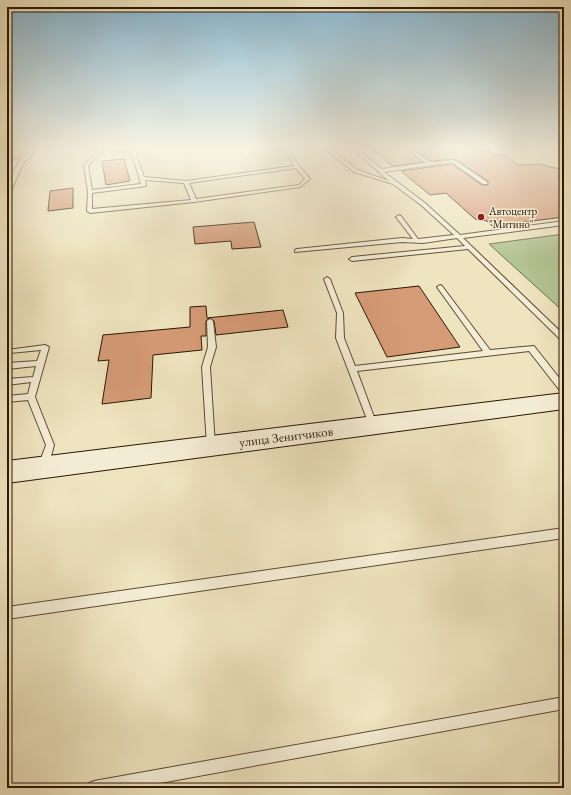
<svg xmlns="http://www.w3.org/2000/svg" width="571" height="795" font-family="'EB Garamond',serif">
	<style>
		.green { fill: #b4c595; stroke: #706e4d }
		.building { fill: #d59b77; stroke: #2c1705 }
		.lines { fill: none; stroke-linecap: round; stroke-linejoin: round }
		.lane-casing { stroke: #5c4a34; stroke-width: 2 }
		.secondary-casing { stroke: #2c1705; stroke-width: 2 }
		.lane { fill: #f4edd5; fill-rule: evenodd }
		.secondary { fill: #f4edd5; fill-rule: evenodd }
		.poi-dot { fill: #8f2418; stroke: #f4edd5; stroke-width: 1.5 }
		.labels { text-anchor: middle; stroke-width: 3; stroke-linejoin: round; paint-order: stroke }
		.far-poi-label { font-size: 11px; fill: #2c1705; stroke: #f4edd5; text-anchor: start }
		.street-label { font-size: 13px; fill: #2c1705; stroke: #f4edd5 }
	</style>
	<rect width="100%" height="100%" fill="#eee4bf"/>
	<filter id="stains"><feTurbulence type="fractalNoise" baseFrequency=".005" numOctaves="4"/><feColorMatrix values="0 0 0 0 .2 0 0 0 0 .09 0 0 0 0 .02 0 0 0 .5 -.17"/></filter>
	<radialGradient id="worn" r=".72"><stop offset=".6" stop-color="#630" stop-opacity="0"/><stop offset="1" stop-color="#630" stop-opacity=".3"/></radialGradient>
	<polygon class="green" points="564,234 564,312 489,244"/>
	<g class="building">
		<polygon points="371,148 405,148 422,162 395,166 391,165"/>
		<polygon points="412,148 473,148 508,157 518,165 539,164 564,170 564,217 492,226 487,221 475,219 446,193 430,195 401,171 452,164 482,185 488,185 488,181 455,159 431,161"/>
		<polygon points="124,159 130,181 106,185 102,161"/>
		<polygon points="73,188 73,208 48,211 50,191"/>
		<polygon points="254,222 261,247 232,249 231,241 195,244 193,227"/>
		<polygon points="419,286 460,347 387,357 355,293"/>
		<polygon points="206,306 207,318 283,310 288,327 216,335 214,321 209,318 206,321 206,336 201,336 202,350 153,355 151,398 102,404 109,360 98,361 103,335 190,327 190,307"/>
	</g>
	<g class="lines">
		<g class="lane-casing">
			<g id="lane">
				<polygon points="7,148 13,148 7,150"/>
				<path d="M30,148H34L31,156L23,163L9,196L7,197C7,186 15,164 24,157L7,161V159L28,154Z"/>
				<path d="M101,148H105L88,166L92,190L141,184L130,148H134L144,177L186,181L294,166L283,148H287L299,166L310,179L300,187L194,202L90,213L87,211L88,192L84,166ZM296,168L305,179L299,185L196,199L189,183ZM145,180L184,183L191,200L92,209V193L146,186Z"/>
				<polygon points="324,148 328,148 358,170 389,181 352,148 356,148 382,169 426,163 406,148 410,148 431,163 454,160 487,182 487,184 483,184 452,162 384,172 425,203 460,235 564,221 564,225 463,238 564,335 564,341 562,341 468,249 352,261 349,259 352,257 465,246 457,238 423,243 402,242 295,252 295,250 297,249 402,238 413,239 396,217 399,215 401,216 418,239 454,235 421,205 393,184 354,172"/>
				<polygon points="549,148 564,149 564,151"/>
				<polygon points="327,277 330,279 343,313 344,338 355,366 483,351 437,287 440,285 442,286 490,350 534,346 564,384 564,393 561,392 529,351 357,371 377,425 376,427 370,427 336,338 337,313 324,279"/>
				<polygon points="210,319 213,321 216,347 210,367 215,446 214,448 211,450 208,448 207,446 202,367 208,347 207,321"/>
				<polygon points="45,345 49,347 35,397 54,445 48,467 46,470 43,471 40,470 38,467 46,445 28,400 7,402 7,396 28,394 31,382 7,385 7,379 33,377 36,366 7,369 7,363 37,361 41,350 10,353 7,353 7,350"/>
				<polygon points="564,528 564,538 7,619 7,607"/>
				<polygon points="564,697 564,709 133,788 87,788 89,783 94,781"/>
			</g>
		</g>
		<g class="secondary-casing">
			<polygon id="secondary" points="564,393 564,409 7,483 7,461"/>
		</g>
		<use href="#lane" class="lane"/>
		<use href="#secondary" class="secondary"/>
	</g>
	<linearGradient id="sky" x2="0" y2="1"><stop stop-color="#88b8d2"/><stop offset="0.57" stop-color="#f7f3e2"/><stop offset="1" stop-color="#f7f3e2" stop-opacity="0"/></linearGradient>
	<rect width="571" height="259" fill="url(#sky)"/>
	<circle class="poi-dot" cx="481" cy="217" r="4"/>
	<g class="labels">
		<g class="far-poi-label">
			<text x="489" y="215">Автоцентр<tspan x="489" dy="13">"Митино"</tspan></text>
		</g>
		<g class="street-label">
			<text transform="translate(286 436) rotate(-7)" y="5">улица Зенитчиков</text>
		</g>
	</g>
	<rect width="571" height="795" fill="none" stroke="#eee4bf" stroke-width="24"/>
	<rect x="8" y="8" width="555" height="779" fill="none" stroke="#2c1705" stroke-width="2"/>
	<rect x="12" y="12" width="547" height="771" fill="none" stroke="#2c1705"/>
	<rect width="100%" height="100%" filter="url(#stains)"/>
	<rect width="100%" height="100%" fill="url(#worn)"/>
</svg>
